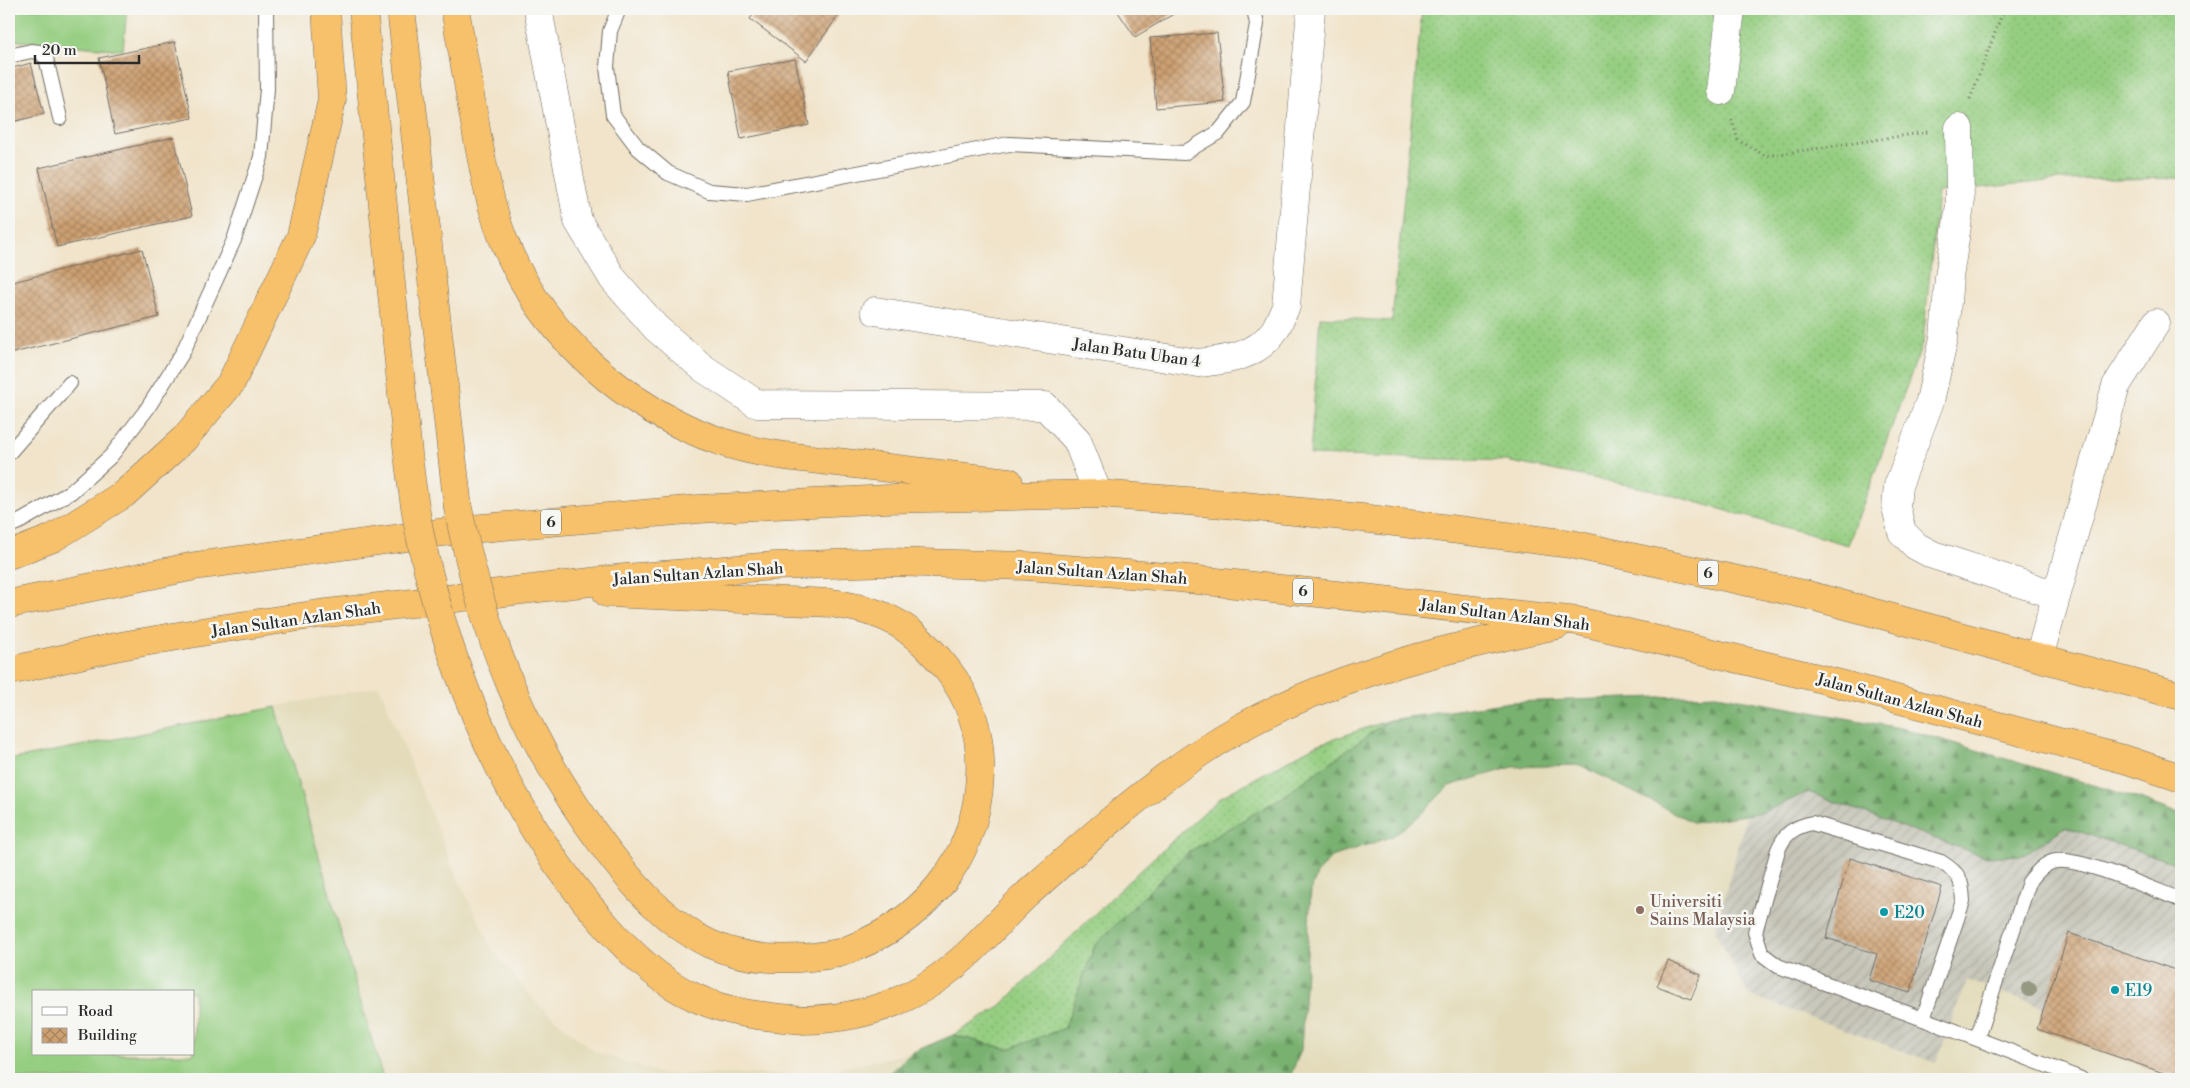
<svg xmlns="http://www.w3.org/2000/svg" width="2190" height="1088" font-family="'Libre Bodoni',serif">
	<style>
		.built { fill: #e3dbba; fill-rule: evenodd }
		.industrial { fill: url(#industrial-furrows) }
		.grass { fill: url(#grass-dots); stroke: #607c56 }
		.forest { fill: url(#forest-firs); stroke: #526e4d }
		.garden { fill: #95ce81; stroke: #607c56; fill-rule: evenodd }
		.building { fill: url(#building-cross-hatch) }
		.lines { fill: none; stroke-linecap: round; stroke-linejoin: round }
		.lane-casing { stroke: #706c63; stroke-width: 16 }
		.street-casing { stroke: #706c63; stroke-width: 29 }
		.highway-casing { stroke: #706c63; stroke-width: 29 }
		.path { stroke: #706c63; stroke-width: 3; stroke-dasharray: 1 4; stroke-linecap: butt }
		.lane { stroke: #fff; stroke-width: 14 }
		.street { stroke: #fff; stroke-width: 28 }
		.highway { stroke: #f7c06b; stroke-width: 28 }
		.highway-bridge-casing { stroke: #706c63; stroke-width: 29; stroke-linecap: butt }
		.highway-bridge { stroke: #f7c06b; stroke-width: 28 }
		.tree { fill: #969981 }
		.education-dot { fill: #8d6e63; stroke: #f6f6f2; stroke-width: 2 }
		.culture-dot { fill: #0f9aa8; stroke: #f6f6f2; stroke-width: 2 }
		.labels { text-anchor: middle; stroke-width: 5; stroke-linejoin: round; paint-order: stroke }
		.shield { fill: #f6f6f2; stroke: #686867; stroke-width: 1 }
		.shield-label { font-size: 15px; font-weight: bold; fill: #2b2b2b }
		.street-label { font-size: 16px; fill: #2b2b2b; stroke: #f6f6f2 }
		.education-label { font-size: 16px; fill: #785e54; stroke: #f6f6f2; text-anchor: start }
		.culture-label { font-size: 16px; fill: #0d838f; stroke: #f6f6f2; text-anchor: start }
	</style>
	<defs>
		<pattern id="industrial-furrows" width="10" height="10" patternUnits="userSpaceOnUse" patternTransform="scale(1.25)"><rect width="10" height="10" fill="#c6c5b8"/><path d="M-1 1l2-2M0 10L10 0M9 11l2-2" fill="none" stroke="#aaa99e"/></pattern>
		<pattern id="grass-dots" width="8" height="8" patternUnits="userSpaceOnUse" patternTransform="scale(1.25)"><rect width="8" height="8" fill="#95ce81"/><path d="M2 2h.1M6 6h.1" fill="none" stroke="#81b170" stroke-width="1.8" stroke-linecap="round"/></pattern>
		<pattern id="forest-firs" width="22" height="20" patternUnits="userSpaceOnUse" patternTransform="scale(1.25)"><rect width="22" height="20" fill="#78b16f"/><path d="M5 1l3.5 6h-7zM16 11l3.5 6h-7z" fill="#63905b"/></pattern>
		<pattern id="building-cross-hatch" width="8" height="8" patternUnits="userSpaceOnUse" patternTransform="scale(1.25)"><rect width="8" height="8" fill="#cda072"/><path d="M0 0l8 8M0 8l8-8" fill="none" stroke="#a7835e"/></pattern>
	</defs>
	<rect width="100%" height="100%" fill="#f6f6f2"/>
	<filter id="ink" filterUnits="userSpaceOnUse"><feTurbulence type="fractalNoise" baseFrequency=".02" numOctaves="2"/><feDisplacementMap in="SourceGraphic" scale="10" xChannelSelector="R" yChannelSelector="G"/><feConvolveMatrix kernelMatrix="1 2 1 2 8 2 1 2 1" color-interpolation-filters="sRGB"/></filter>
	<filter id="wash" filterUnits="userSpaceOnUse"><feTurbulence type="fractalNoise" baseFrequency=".0096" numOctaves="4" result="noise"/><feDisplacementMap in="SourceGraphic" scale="20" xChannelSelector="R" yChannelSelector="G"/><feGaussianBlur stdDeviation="1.12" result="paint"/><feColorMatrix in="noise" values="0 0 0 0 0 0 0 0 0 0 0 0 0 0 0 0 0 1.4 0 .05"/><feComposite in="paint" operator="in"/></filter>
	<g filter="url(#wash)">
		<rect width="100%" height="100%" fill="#f1e4cb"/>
		<path class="built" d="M379,686L454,870L492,949L536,1003L595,1052L662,1074H816L913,1052L953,1035L998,1008L1138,872L1221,797L1314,746L1389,720L1510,702L1717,695L1906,729L2140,799L2181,815V1079H9V760ZM34,992H194V1054H34Z"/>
		<polygon class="industrial" points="1765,749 2181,848 2181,1068 2178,1078 2037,1029 2043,1007 1967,980 1936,1063 1749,995 1715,931"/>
		<g class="grass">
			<polygon points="1422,9 2181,9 2181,178 2060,180 1938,192 1923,342 1848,545 1653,490 1506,461 1310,455 1320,317 1392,321"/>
			<polygon points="1389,720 1281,798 1187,853 1095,945 1065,1028 1008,1049 953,1035 998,1008 1138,872 1221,797 1314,746"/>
		</g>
		<polygon class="forest" points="1717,695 1906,729 2140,799 2181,815 2181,865 2065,827 2024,855 1985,857 1808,792 1764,812 1694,823 1580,765 1513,767 1449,786 1420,815 1393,836 1332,857 1318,872 1311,890 1301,1050 1289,1079 882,1079 913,1052 953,1035 1008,1049 1065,1028 1095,945 1187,853 1281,798 1389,720 1510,702"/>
		<g class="garden">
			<polygon points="9,9 127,9 123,50 9,40"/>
			<path d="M276,707L383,1079H9V760ZM34,992H194V1054H34Z"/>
		</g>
		<g id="blocks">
			<g class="building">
				<polygon points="757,9 843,9 806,61 750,19"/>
				<polygon points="1116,9 1182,9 1135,37"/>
				<polygon points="1217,33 1225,102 1156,108 1150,38"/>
				<polygon points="175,42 192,118 115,134 99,58"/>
				<polygon points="795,59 809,125 741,139 728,71"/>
				<polygon points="31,63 44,114 9,123 9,69"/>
				<polygon points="174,137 192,216 57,247 39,168"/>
				<polygon points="142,249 159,317 9,354 9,283"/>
				<polygon points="1850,858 1942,887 1910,993 1869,980 1877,954 1826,938"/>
				<polygon points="2069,933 2181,972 2181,1068 2178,1078 2037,1029"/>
				<polygon points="1668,961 1701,975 1691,999 1657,986"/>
			</g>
		</g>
	</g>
	<g filter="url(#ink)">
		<use href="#blocks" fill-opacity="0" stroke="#706c63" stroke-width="1"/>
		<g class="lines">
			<g class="lane-casing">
				<g id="lane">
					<polyline points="619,9 610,31 607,67 613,115 638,148 668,173 709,191 747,194 1009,144 1184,153 1219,132 1243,102 1257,24 1254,9"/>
					<polyline points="9,56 31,51 40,52 46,58 60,118"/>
					<polyline points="9,453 70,383"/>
					<polyline points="9,526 21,521 71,492 111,456 147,409 183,352 234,240 261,157 267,89 266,9"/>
					<path d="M1923,1019L1963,901C1962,879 1960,874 1941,862L1812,823C1794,827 1785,833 1778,850L1755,932L1762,954L1778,966C1879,1003 1981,1039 2081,1079"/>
					<path d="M1977,1038L2029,882C2036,873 2044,863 2056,861C2080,857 2154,890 2181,900"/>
				</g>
			</g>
			<g class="street-casing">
				<g id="street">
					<polyline points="538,9 578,221 613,279 656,328 703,368 757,404 1045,406 1077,440 1098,494"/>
					<polyline points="1721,91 1731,9"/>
					<polyline points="1959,128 1960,206 1949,277 1944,338 1930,401 1898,486 1896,507 1902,532 1916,546 1933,555 2056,595"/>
					<path d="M875,311L1198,363C1227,360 1256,357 1274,331C1279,324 1282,314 1286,306L1311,9"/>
					<polyline points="2039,657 2116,386 2156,323"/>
				</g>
			</g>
			<g class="highway-casing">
				<g id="highway">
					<path d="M455,9C462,51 470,93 477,135C484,171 490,207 504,241C542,335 627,410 722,442C743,449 764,453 785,456L1009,482"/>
					<polyline points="9,555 53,538 124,494 184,439 231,383 301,236 332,100 326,9"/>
					<path d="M607,593L832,603C849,606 867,609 883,616C908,626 930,648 947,669C971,700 982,736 980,775C976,863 921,925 839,953"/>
					<polyline points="9,604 195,566 459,530 699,509 887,499 1098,494 1225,504 1362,518 1571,544 1808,595 2181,696"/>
					<polyline points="9,671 115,647 219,629 319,614 625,578 774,566 889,562 1027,566 1179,578 1578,621 1814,677 2127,760 2181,778"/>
					<path d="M805,1020C871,1018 921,998 970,952C989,934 1006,914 1025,896C1081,846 1138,794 1201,752C1308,680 1433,651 1557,625"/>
				</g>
			</g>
			<g class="path">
				<polyline points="1970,99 2004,9"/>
				<polyline points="1732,120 1738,140 1766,156 1928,132"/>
			</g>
			<use href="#lane" class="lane"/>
			<use href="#street" class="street"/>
			<use href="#highway" class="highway"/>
			<g class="highway-bridge-casing">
				<g id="highway-bridge">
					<path d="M363,9C374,120 386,232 397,343C404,409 408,476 421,540C450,677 509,815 602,921C627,950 658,981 694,997C729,1014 767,1017 805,1020"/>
					<path d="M401,9L458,508C483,635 525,741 603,845C632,884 665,923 710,944C750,962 797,961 839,953"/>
				</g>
			</g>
			<use href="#highway-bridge" class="highway-bridge"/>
		</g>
		<circle class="tree" cx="2029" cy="989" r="8"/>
	</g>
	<circle class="education-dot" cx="1640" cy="910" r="5"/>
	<g class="culture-dot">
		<circle cx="1884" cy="912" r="5"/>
		<circle cx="2115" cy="990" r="5"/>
	</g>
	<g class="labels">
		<g class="shield">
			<rect x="541" y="509.5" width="20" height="25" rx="4"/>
			<rect x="1698" y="560.5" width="20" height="25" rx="4"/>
			<rect x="1293" y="578.5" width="20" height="25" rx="4"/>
		</g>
		<g class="shield-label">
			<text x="551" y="527">6</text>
			<text x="1708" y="578">6</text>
			<text x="1303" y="596">6</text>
		</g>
		<g class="street-label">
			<text transform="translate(1137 352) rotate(8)" y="6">Jalan Batu Uban 4</text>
			<text transform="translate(1102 572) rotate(4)" y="6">Jalan Sultan Azlan Shah</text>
			<text transform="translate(698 573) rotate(-4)" y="6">Jalan Sultan Azlan Shah</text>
			<text transform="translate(1505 614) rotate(7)" y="6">Jalan Sultan Azlan Shah</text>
			<text transform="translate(296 619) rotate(-8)" y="6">Jalan Sultan Azlan Shah</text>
			<text transform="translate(1900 700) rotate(15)" y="6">Jalan Sultan Azlan Shah</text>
		</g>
		<g class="education-label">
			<text x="1650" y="907">Universiti<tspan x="1650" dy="18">Sains Malaysia</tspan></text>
		</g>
		<g class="culture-label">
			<text x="1894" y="918">E20</text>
			<text x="2125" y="996">E19</text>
		</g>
	</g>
	<rect width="2190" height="1088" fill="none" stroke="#f6f6f2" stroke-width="30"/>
	<rect x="32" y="990" width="162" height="65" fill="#f6f6f2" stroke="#a5a5a2"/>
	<rect x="42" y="1007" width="25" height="8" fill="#ffffff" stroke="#a5a5a2"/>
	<text x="78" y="1016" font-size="15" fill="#2b2b2b">Road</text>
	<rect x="42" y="1028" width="25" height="15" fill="url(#building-cross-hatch)" stroke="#a5a5a2"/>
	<text x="78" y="1040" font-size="15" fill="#2b2b2b">Building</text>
	<path d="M35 55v8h104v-8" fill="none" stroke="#2b2b2b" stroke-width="2.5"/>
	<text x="42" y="55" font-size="15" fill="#2b2b2b" stroke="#f6f6f2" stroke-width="4" paint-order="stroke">20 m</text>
</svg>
